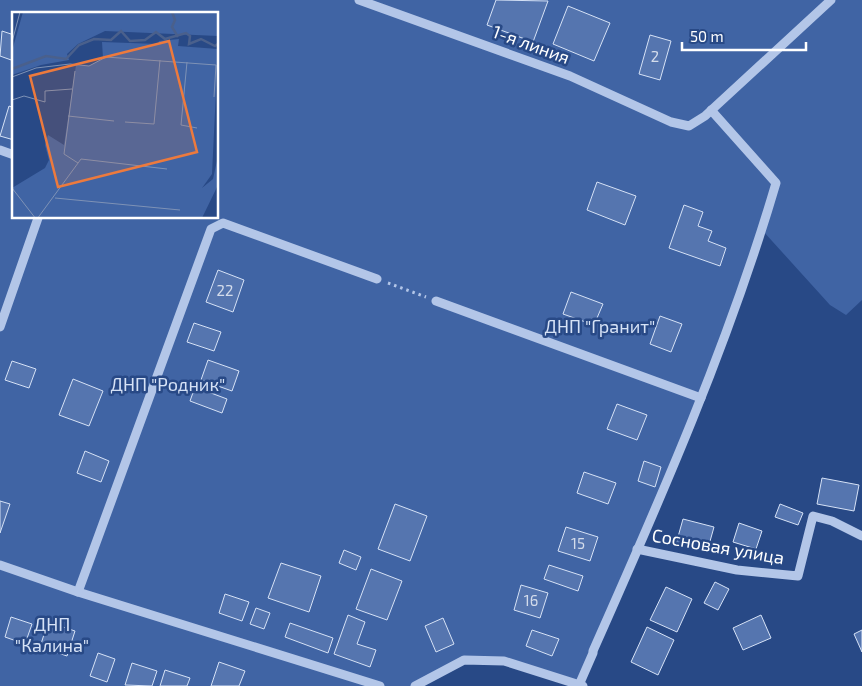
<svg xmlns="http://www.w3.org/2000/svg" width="862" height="686" font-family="'Exo 2',sans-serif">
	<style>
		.green { fill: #4064a4; fill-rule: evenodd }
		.building { fill: #5575af; stroke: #d6e2f6 }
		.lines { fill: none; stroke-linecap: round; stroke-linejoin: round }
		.path { stroke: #b3c6e8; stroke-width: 3; stroke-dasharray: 2.5 4; stroke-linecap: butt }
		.minor { stroke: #b3c6e8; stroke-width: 9 }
		.labels { text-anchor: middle; stroke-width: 5; stroke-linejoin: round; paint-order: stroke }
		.number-label { font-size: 15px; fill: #d4dceb }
		.street-label { font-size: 18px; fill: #fff; stroke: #284986 }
		.park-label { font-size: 18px; fill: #d6e2f6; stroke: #284986 }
		.inset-river { fill: none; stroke: #4a608c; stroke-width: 2.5 }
		.inset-road { fill: none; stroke: #7e92b6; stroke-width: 1 }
		.view { fill: #ed7a3d; fill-opacity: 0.15; stroke: #ed7a3d; stroke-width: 2.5 }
		.inset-edge { fill: none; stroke: #fff; stroke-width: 2.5 }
	</style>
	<rect width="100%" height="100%" fill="#284986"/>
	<path class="green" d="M0,0H862V300L846,315L830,305L763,231L713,366L579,686L504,661L464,660L415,686H0ZM14,14H218V218H14Z"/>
	<g class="building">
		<polygon points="496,0 548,1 533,42 487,25"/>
		<polygon points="568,6 610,23 594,61 553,44"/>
		<polygon points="2,31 14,35 14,61 0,56"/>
		<polygon points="650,35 671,41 660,80 639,74"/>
		<polygon points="9,106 14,108 14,140 0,136"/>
		<polygon points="597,182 636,196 625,225 587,210"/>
		<polygon points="684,205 703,212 698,226 712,231 708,241 726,248 720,266 669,248"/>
		<polygon points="218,270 244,280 233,312 206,302"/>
		<polygon points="571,292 603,304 594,325 563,314"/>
		<polygon points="660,316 682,324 671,352 650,344"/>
		<polygon points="194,323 221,332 214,351 187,342"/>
		<polygon points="208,360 239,371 232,391 201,380"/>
		<polygon points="12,361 36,369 29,388 5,380"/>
		<polygon points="73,379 103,391 89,426 59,415"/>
		<polygon points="195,387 227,399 222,413 190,401"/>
		<polygon points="617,404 647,415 637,440 607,429"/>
		<polygon points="85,451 109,461 101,482 77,473"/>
		<polygon points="644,461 661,467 655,487 638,481"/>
		<polygon points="584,472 616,483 608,504 577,493"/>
		<polygon points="822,478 859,485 854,511 817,504"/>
		<polygon points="0,501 10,504 0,533"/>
		<polygon points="395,504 427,516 410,561 378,549"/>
		<polygon points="780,504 803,513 798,525 775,517"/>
		<polygon points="683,519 714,527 707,552 676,544"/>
		<polygon points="739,523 762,531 756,549 733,542"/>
		<polygon points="566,527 598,537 590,561 558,551"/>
		<polygon points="344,550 361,557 356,570 339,563"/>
		<polygon points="281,563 321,576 309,612 268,598"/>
		<polygon points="549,565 583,576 578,591 544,579"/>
		<polygon points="371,569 402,581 387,620 356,609"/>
		<polygon points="715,582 729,589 718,610 704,603"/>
		<polygon points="521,585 548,593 540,618 514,610"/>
		<polygon points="666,587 692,599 677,632 650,620"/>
		<polygon points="225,594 249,602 242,621 219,613"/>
		<polygon points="256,608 270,613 264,629 250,624"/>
		<polygon points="348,615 365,622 357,644 376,650 370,667 334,654"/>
		<polygon points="761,615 771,638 743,650 733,628"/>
		<polygon points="11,617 32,624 25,644 5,637"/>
		<polygon points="443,618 454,644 436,652 425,626"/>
		<polygon points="48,622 75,631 67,656 40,647"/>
		<polygon points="290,623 333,638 328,653 285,637"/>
		<polygon points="647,627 674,640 658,675 631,662"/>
		<polygon points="532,630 559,639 552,656 526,646"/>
		<polygon points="862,630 862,652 854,634"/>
		<polygon points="98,653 115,659 107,682 90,676"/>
		<polygon points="219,662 245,671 239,686 211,686"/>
		<polygon points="132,663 157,671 152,686 125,685"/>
		<polygon points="165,670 190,678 187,686 160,686"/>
	</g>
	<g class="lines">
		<polyline class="path" points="388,283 426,297"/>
		<g class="minor">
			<polyline points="359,0 570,76 671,122 689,126 705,116 831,0"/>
			<polyline points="0,150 14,155"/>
			<polyline points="436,301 701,398"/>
			<polyline points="0,327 38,218"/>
			<polyline points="637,549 737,570 798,576 813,516 832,521 862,536"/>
			<polyline points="0,565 78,592 380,686"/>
			<polyline points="78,592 211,229 223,223 377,279"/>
			<path d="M593,651C661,498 729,343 776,183L711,110"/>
			<polyline points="579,685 593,653"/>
			<polyline points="415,686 464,660 504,661 583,686"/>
		</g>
	</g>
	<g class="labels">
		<g class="number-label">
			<text x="655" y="62">2</text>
			<text x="225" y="296">22</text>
			<text x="578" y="549">15</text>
			<text x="531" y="606">16</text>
		</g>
		<g class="street-label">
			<text transform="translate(531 45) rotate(20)" y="6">1-я линия</text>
			<text transform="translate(718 547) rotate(10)" y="6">Сосновая улица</text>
		</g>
		<g class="park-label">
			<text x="600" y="333">ДНП "Гранит"</text>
			<text x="168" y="391">ДНП "Родник"</text>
			<text x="52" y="631">ДНП<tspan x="52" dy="21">"Калина"</tspan></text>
		</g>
	</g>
	<g transform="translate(12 12)">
		<rect width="206" height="206" fill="#284986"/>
		<path d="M11,0H206V24L93,19L66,32L55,42L57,48L29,53L0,63V39ZM167,27L166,34L206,37L200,162L190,176L201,167L206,144V173L190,206H0V176L33,156L37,148L33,133L36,123L52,133L64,53L77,54L91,46L90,30L146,32L147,29Z" fill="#4064a4"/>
		<path class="inset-river" d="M160,0L163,8L160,15L166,25M0,57L34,44L54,47L67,33L82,27L99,28L109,19L118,29L133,28L144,20L153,27L174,21L178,24L177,32L189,27L203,34L207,31"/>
		<path class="inset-road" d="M0,30L8,0M175,50L169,113L185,116M63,59L52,142L66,151M0,65L24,56L58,52L77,54L94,45L204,53L202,85M0,88L12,84L33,90V79L60,77M56,104L102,109M113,110L142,112L148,48M0,176L24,207M43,186L168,198M25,207L69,147L155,157"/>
		<path class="view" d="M157,29L185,140L46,175L18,64Z"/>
		<rect width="206" height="206" class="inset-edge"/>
	</g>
	<path d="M682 42v8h124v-8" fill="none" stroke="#ffffff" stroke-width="2.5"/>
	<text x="690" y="42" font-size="15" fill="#ffffff" stroke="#284986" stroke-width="4" paint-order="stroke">50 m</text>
</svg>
